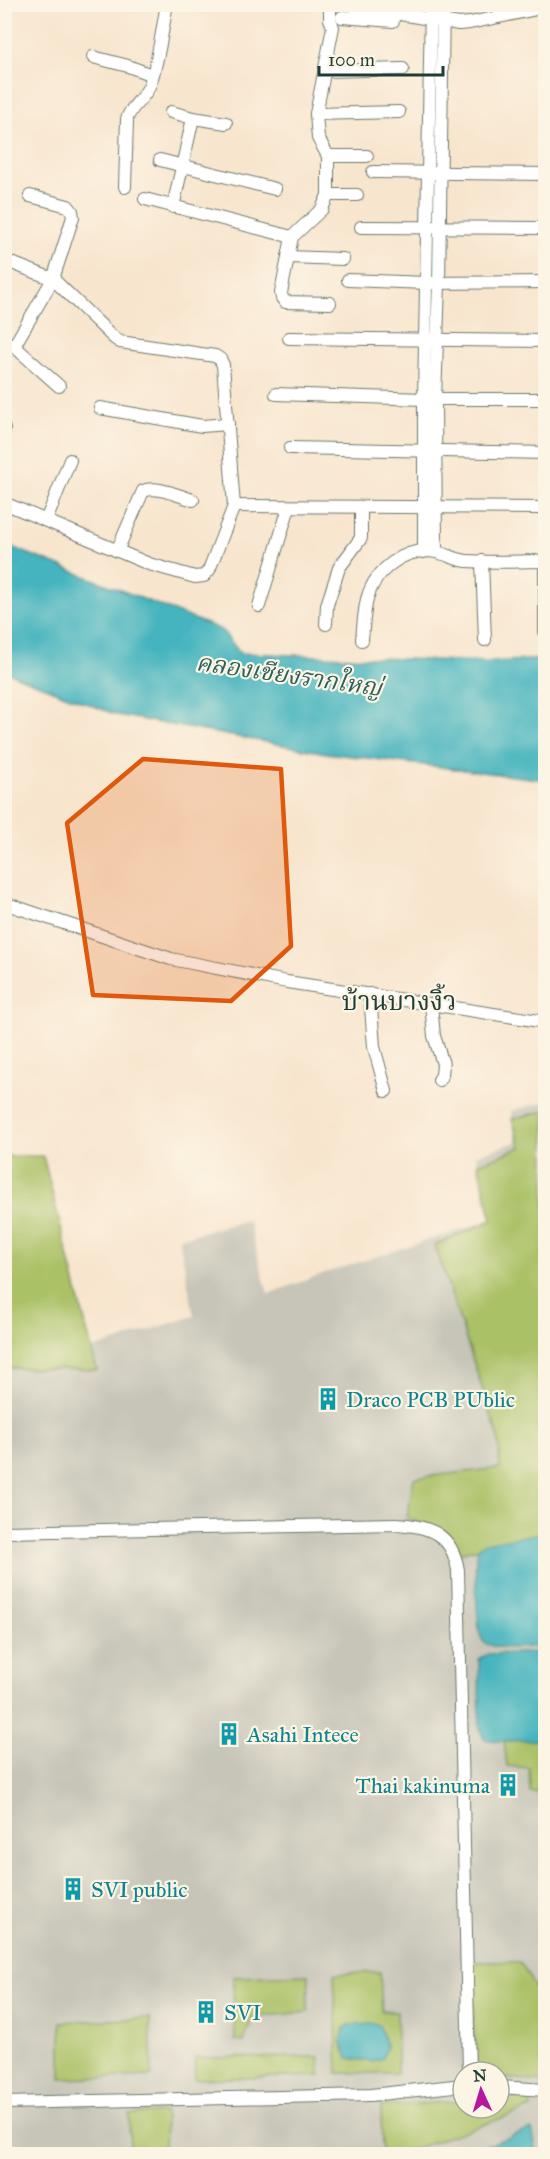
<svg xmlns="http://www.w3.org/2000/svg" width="550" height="2159" font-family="'IM FELL Great Primer','Noto Serif Thai',serif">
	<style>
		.industrial { fill: #c6c5b8; fill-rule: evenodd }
		.green { fill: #aac166; stroke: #647f4d; stroke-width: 1.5 }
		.water { fill: #44b4be; stroke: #327879; stroke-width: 1.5 }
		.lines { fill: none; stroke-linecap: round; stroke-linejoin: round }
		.minor-casing { stroke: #6b786a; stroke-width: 14 }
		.minor { stroke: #fff; stroke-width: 12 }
		.marked { fill: #de580e; fill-opacity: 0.2; stroke: #de580e; stroke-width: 4.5; stroke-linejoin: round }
		.labels { text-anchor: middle; stroke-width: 4.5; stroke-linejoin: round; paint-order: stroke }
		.culture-label { font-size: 22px; fill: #0d838f; stroke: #fcf5e5; text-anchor: start }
		.water-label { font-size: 24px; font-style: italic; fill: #2a615d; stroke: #fcf5e5 }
		.quarter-label { font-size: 26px; fill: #1f3d34; stroke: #fcf5e5 }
	</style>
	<rect width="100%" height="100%" fill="#fcf5e5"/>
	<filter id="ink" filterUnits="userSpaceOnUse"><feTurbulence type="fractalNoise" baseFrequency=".0167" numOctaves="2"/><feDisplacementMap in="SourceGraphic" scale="12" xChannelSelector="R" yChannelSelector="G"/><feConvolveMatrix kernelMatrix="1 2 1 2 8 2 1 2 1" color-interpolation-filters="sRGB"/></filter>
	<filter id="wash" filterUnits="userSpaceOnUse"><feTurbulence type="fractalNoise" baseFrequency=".008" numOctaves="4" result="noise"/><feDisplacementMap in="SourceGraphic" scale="24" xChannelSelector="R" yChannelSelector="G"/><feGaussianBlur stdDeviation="1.35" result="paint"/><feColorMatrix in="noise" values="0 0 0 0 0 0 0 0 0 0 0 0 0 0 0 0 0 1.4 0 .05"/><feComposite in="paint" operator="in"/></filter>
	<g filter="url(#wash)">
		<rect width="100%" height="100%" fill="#f8e5ce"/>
		<path class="industrial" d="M545,1102V2154H537L531,2129L462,2154H5L4,1156L92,1349L194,1316L179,1238L248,1220L268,1294L325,1273L491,1220L476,1155L516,1142L511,1111ZM463,2072H499V2108H463Z"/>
		<g class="green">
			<path d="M545,1111V1532L458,1553C448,1527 432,1525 407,1519L414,1478L500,1468L498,1436L435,1245L492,1220L478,1164L521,1147L512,1119Z"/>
			<polygon points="5,1156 43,1156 97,1370 5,1368"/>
			<polygon points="545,1739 545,1793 530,1792 529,1768 507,1766 504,1741"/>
			<polygon points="472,1962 520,1962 545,2005 545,2021 537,2033 545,2082 499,2078 499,2072 481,2072 475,2064"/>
			<polygon points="380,1972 382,2011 397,2012 397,2073 338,2073 334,1974"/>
			<polygon points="309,1975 308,2012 252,2017 244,2042 235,2041 233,1977"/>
			<polygon points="150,2018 152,2076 61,2079 61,2022"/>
			<polygon points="319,2057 320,2076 195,2079 195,2058"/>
			<polygon points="529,2097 531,2108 399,2154 382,2154 381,2106 463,2101 463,2108 499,2108 499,2099"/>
			<polygon points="165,2112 164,2154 130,2154 129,2114"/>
		</g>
		<g class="water">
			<polygon points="4,544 222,630 240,653 487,662 545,659 545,780 326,753 117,715 16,676 5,670"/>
			<path d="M537,1534H545V1645C532,1647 494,1651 484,1642C481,1639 480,1634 479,1630C478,1615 472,1560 478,1549C480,1545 485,1543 490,1542Z"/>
			<polygon points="545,1652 545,1740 497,1741 484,1739 480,1729 479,1659 488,1654"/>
			<polygon points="349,2025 374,2024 380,2027 387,2048 383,2058 372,2062 348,2058 341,2041 344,2028"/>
			<polygon points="532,2129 537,2154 462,2154"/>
		</g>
	</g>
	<g filter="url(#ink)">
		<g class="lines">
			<g class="minor-casing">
				<g id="minor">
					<polyline points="342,4 459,24 470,23 546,7"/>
					<polyline points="342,17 393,21"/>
					<polyline points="93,57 128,66 152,75"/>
					<polyline points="325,71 403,69"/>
					<polyline points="171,112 193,118 226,123"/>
					<polyline points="316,114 399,112"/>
					<polyline points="328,156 367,156"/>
					<polyline points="160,160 275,189"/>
					<polyline points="373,172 546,174"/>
					<path d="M125,187L127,119C130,106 145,99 150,84C159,59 162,30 167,4"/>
					<polyline points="328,195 357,195"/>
					<polyline points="145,199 292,237"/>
					<polyline points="173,207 193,118"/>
					<polyline points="361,227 546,228"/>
					<polyline points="288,257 343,259"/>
					<polyline points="4,260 53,279 114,338 120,342 215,356 220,359 223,365 234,506 209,570 204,576 195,577 149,564 4,503"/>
					<polyline points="348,280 427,283 546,282"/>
					<polyline points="330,303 285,302 282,298 281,293 292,237 322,209 328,195 328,156 318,138 316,114 333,27 330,19 330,4"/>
					<polyline points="289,338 546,341"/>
					<polyline points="4,341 14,346 59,386"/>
					<polyline points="14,346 53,279 73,217 72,211 68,206 30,196"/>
					<polyline points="276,394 424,399 546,399"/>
					<polyline points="100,408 202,426 228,424"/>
					<polyline points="4,429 4,431"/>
					<polyline points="290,448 546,453"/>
					<polyline points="234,506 546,508"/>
					<polyline points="46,521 70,460"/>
					<path d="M117,551L143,491C157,485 179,496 193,500"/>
					<polyline points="424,552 424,399 431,4"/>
					<polyline points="436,552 435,399 439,283 443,4"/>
					<polyline points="482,561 485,640"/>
					<polyline points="259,606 289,507"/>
					<polyline points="326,624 327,605 339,568 361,538 361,508"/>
					<polyline points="545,632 545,561"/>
					<path d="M362,640C363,627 364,612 367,599C375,570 405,546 436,552C447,554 456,560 467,561C493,563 520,561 546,561"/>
					<polyline points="4,903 171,959 287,982 546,1022"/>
					<polyline points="370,994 374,1047 386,1091"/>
					<polyline points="431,1004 434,1036 443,1064 442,1075 439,1080"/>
					<path d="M4,1532L396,1524C430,1526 452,1534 458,1570L469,2072"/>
					<polyline points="499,2087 546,2090"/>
					<polyline points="4,2103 371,2095 463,2085"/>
				</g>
			</g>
			<use href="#minor" class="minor"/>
		</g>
	</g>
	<path class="marked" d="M143,759L281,769L291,946L231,1001L93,995L67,823Z"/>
	<defs>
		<g id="building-bare" transform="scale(1.8)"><path d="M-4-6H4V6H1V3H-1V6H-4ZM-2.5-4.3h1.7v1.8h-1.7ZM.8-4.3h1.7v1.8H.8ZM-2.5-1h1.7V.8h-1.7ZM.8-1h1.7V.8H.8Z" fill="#0f9aa8" stroke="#fcf5e5" stroke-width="2.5" paint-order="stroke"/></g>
	</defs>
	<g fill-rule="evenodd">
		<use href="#building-bare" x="328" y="1399"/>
		<use href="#building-bare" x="229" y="1734"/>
		<use href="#building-bare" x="508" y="1785"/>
		<use href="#building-bare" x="73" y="1889"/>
		<use href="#building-bare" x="206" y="2012"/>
	</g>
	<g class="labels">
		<g class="culture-label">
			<text x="346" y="1407">Draco PCB PUblic</text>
			<text x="247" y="1742">Asahi Intece</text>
			<text x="490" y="1793" text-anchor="end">Thai kakinuma</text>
			<text x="91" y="1897">SVI public</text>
			<text x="224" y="2020">SVI</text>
		</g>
		<g class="water-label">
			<text transform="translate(289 675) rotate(8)" y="8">คลองเชียงรากใหญ่</text>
		</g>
		<g class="quarter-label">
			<text x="399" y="1010">บ้านบางงิ้ว</text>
		</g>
	</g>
	<rect width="550" height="2159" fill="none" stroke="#fcf5e5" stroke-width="24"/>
	<g transform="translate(481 2090) rotate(356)"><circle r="28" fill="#fcf5e5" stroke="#a4ab9e" stroke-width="1.5"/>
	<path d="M0-4.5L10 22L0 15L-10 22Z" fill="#b5179e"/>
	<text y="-9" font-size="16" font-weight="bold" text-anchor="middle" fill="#1f3d34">N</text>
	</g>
	<path d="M319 66v9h124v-9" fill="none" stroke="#1f3d34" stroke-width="3"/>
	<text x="328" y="66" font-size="18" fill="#1f3d34" stroke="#fcf5e5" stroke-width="4.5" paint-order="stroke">100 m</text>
</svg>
